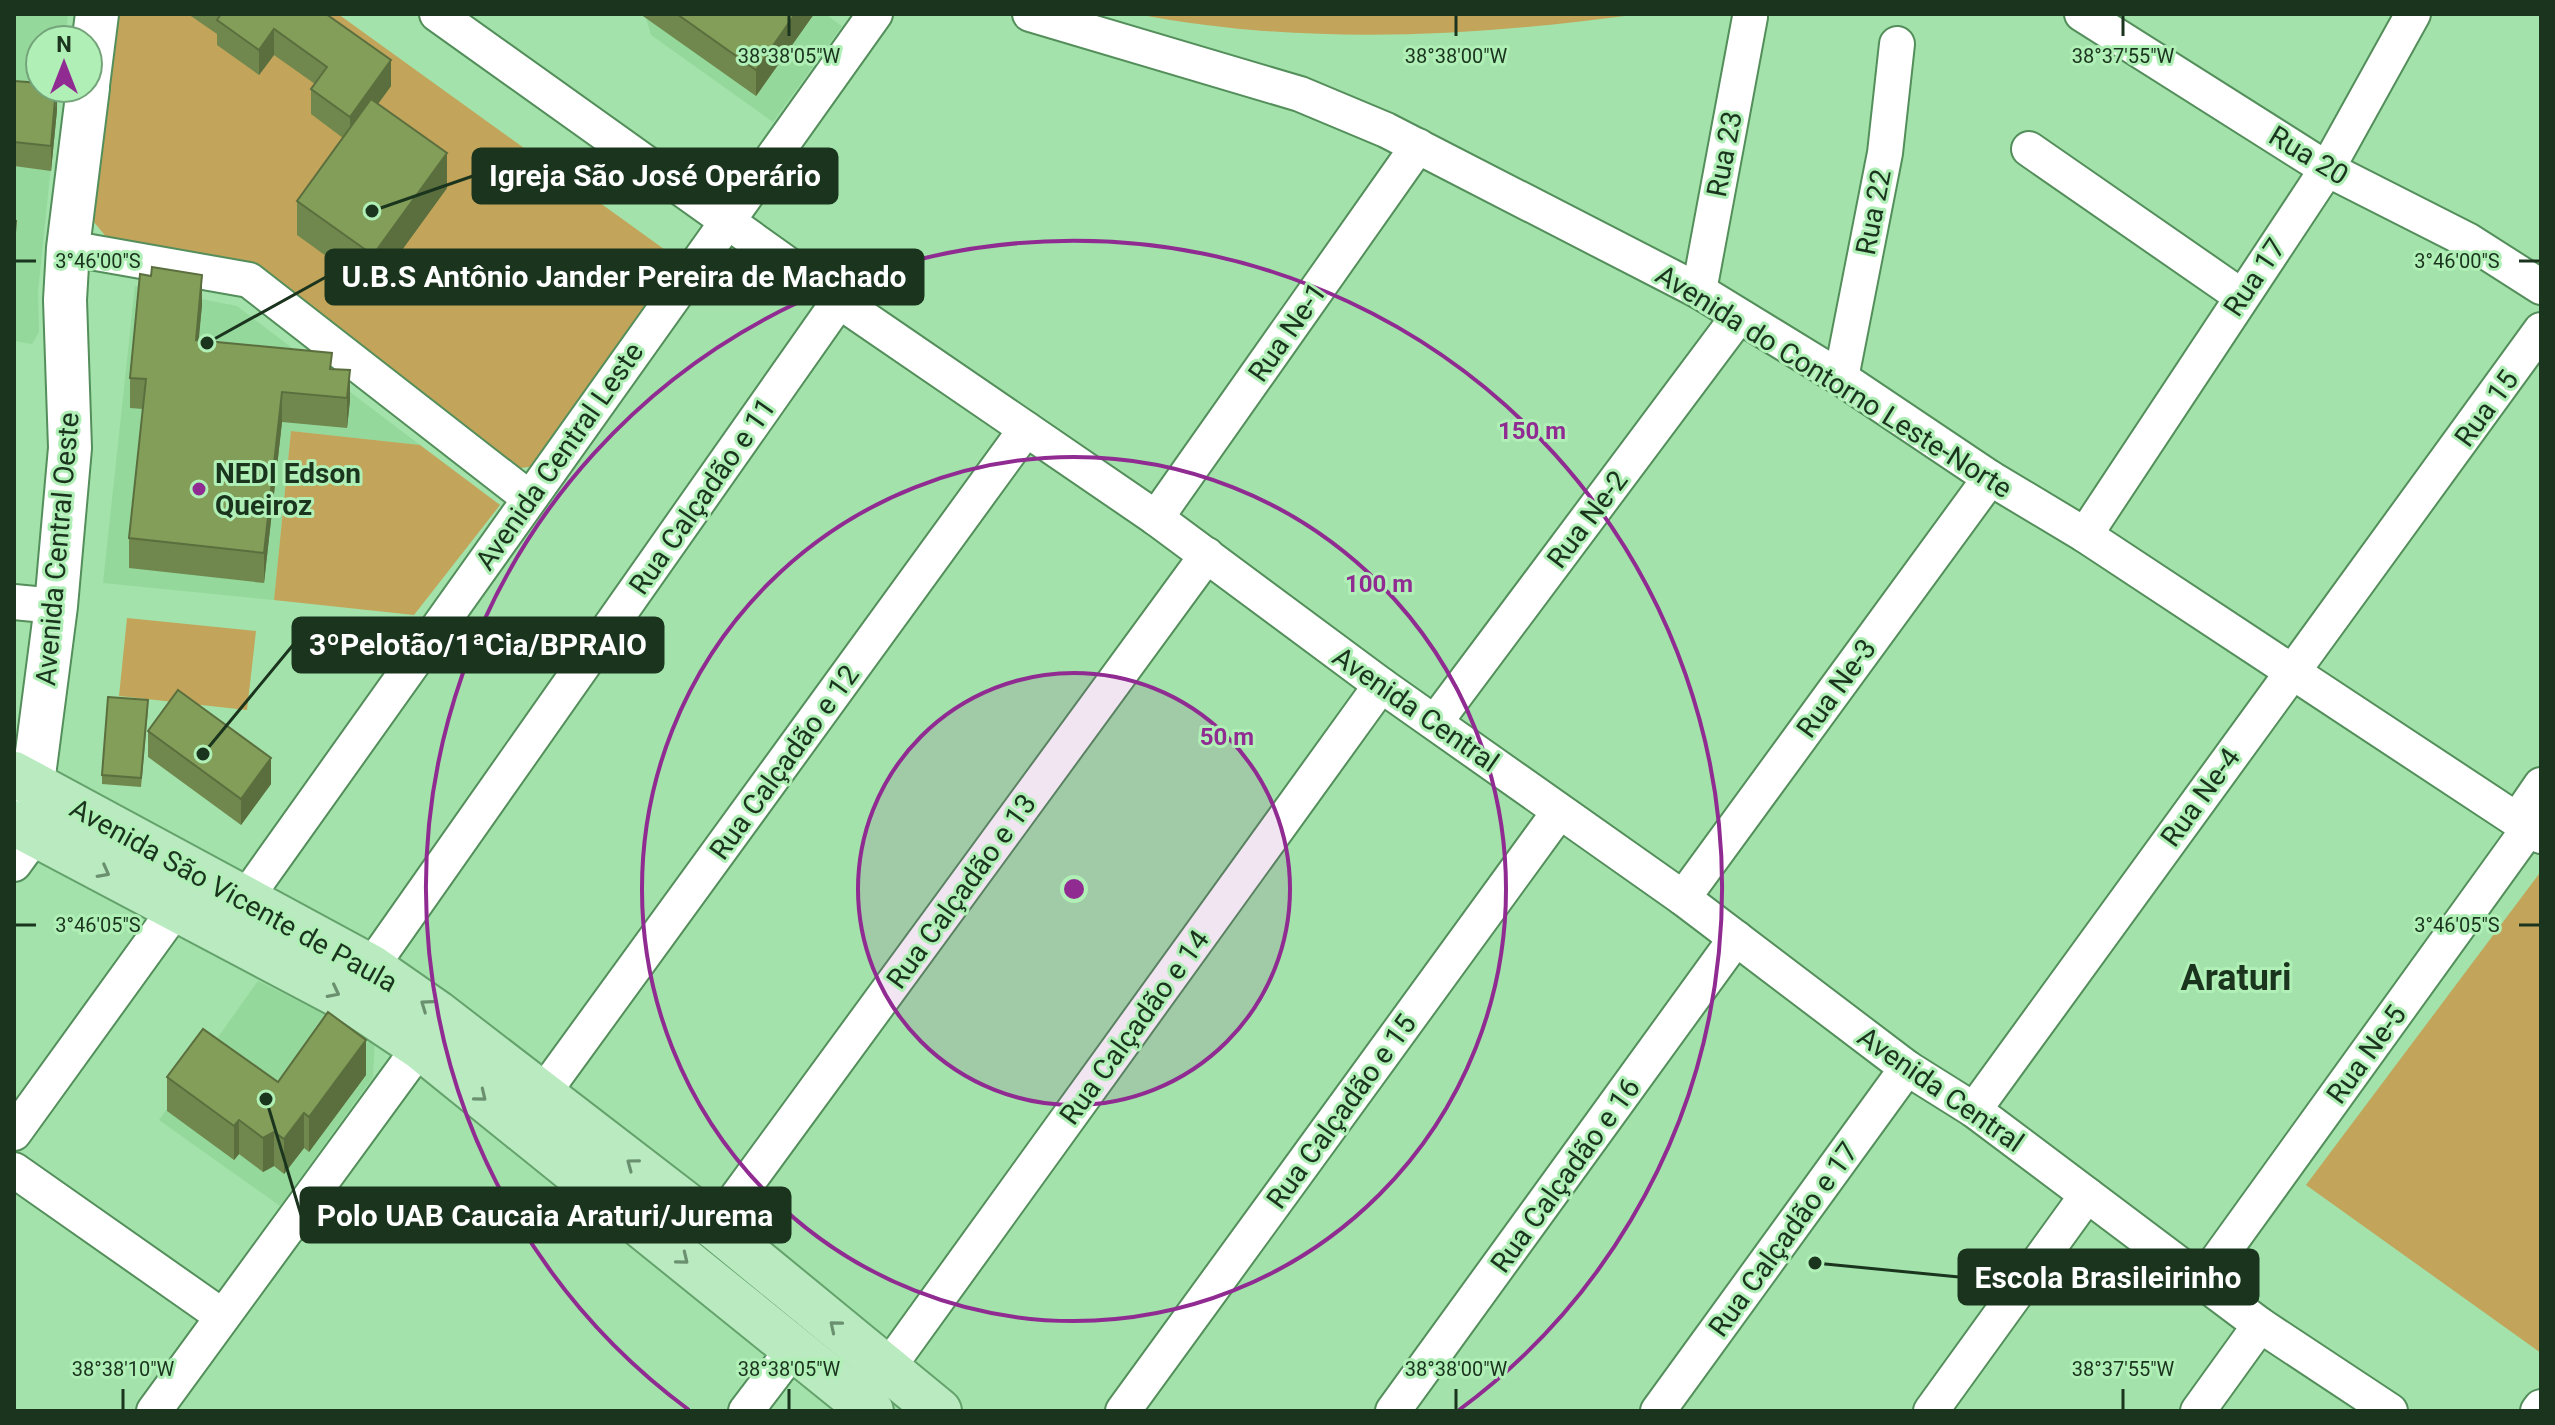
<svg xmlns="http://www.w3.org/2000/svg" width="2555" height="1425" font-family="Roboto,sans-serif">
	<style>
		.built { fill: #94d89b }
		.green { fill: #c2a45a }
		.lines { fill: none; stroke-linecap: round; stroke-linejoin: round }
		.minor-casing { stroke: #538e5b; stroke-width: 38 }
		.tertiary-casing { stroke: #538e5b; stroke-width: 46 }
		.primary-casing { stroke: #64a26c; stroke-width: 48 }
		.minor { stroke: #fff; stroke-width: 34 }
		.tertiary { stroke: #fff; stroke-width: 42 }
		.primary { stroke: #baebc0; stroke-width: 44 }
		.wall { fill: #70884d }
		.shaded-wall { fill: #5b6f3e }
		.building { fill: #829e59; stroke: #5b6f3e; stroke-width: 2 }
		.oneway { stroke: #6a906f }
		.ticks { fill: none; stroke: #1a341e; stroke-width: 3 }
		.ring { fill: none; stroke: #902b92; stroke-width: 4 }
		.poi-dot { fill: #902b92; stroke: #b0efb6; stroke-width: 3 }
		.labels { text-anchor: middle; stroke-width: 6; stroke-linejoin: round; paint-order: stroke }
		.street-label { font-size: 28px; fill: #1a341e; stroke: #b0efb6 }
		.poi-label { font-size: 28px; font-weight: bold; fill: #1a341e; stroke: #b0efb6; text-anchor: start }
		.district-label { font-size: 36px; font-weight: bold; fill: #1a341e; stroke: #b0efb6 }
		.ticks-label { font-size: 20px; text-anchor: middle; fill: #1a341e; stroke: #b0efb6; stroke-width: 6; stroke-linejoin: round; paint-order: stroke }
		.centre { fill: #902b92; stroke: #b0efb6; stroke-width: 4 }
		.ring-label { font-size: 24px; text-anchor: middle; font-weight: bold; fill: #902b92; stroke: #b0efb6; stroke-width: 6; stroke-linejoin: round; paint-order: stroke }
		.leader { fill: none; stroke: #1a341e; stroke-width: 3 }
		.callout-dot { fill: #1a341e; stroke: #b0efb6; stroke-width: 3 }
		.callout { fill: #1a341e; stroke: #1a341e; stroke-width: 3 }
		.callout-label { font-size: 30px; text-anchor: middle; font-weight: bold; fill: #fff }
	</style>
	<rect width="100%" height="100%" fill="#a3e2aa"/>
	<g class="built">
		<polygon points="14,14 68,14 65,40 40,40 40,88 59,88 38,292 39,332 32,344 14,341"/>
		<polygon points="641,14 825,14 842,26 773,122 651,35 646,18"/>
		<polygon points="135,286 237,306 420,445 291,431 274,600 103,583"/>
		<polygon points="258,981 375,1039 373,1077 280,1206 159,1120"/>
	</g>
	<g class="green">
		<polygon points="114,14 338,14 668,252 670,276 537,466 512,469 249,263 108,239 93,221"/>
		<path d="M1136,14H1640C1471,37 1304,46 1136,14Z"/>
		<polygon points="291,431 420,445 500,505 414,615 274,600"/>
		<polygon points="127,618 256,631 247,710 119,696"/>
		<polygon points="2539,874 2541,875 2541,1353 2306,1185"/>
	</g>
	<g class="lines">
		<g class="minor-casing">
			<g id="minor">
				<polyline points="437,14 839,301 1156,518 1381,685 1683,898 1907,1068 1974,1110 2260,1325 2390,1411"/>
				<polyline points="1030,14 1300,94 1386,130 1699,291 1841,378 1990,478 2085,535 2541,836"/>
				<polyline points="2082,14 2327,169 2469,241 2541,287"/>
				<polyline points="2029,149 2241,296"/>
				<polyline points="68,248 249,280 529,498"/>
				<polyline points="1699,291 1750,17"/>
				<polyline points="1841,378 1885,153 1897,44"/>
				<polyline points="1156,518 1418,146"/>
				<polyline points="2085,535 2327,169 2413,14"/>
				<polyline points="14,602 56,606"/>
				<polyline points="1436,721 1738,317"/>
				<polyline points="2517,820 2541,785"/>
				<polyline points="14,864 35,835"/>
				<polyline points="1683,898 1990,478"/>
				<polyline points="245,899 875,14"/>
				<polyline points="371,967 839,301"/>
				<polyline points="541,1096 1026,429"/>
				<polyline points="1974,1110 2541,330"/>
				<polyline points="14,1133 175,910"/>
				<polyline points="14,1170 222,1316"/>
				<polyline points="715,1227 1207,555"/>
				<polyline points="2203,1280 2529,828"/>
				<polyline points="887,1369 1381,685"/>
				<polyline points="154,1411 420,1047"/>
				<polyline points="746,1411 794,1348"/>
				<polyline points="1123,1411 1559,812"/>
				<polyline points="1393,1411 1736,938"/>
				<polyline points="1658,1411 1907,1068"/>
				<polyline points="1931,1411 2087,1195"/>
				<polyline points="2198,1411 2260,1325"/>
				<polyline points="2538,1411 2541,1407"/>
			</g>
		</g>
		<g class="tertiary-casing">
			<g id="tertiary">
				<polyline points="88,85 97,14"/>
				<polyline points="15,811 33,783 56,606 70,448 65,300 68,248 88,88"/>
			</g>
		</g>
		<g class="primary-casing">
			<g id="primary">
				<polyline points="14,774 371,967 437,1013 715,1227 939,1411"/>
				<polyline points="14,823 354,1003 420,1047 871,1411"/>
			</g>
		</g>
		<use href="#minor" class="minor"/>
		<use href="#tertiary" class="tertiary"/>
		<use href="#primary" class="primary"/>
	</g>
	<g class="wall">
		<polygon points="188,14 326,14 391,86 378,104 447,188 373,290 297,235 297,201 343,138 311,114 311,89 315,84 274,55 259,75 217,45 217,34"/>
		<polygon points="640,14 814,14 756,96"/>
		<polygon points="14,81 57,110 51,171 14,166"/>
		<polygon points="202,305 198,340 332,369 350,400 347,428 282,422 264,583 129,568 129,538 143,409 130,408 130,378"/>
		<polygon points="148,709 141,787 102,784 102,775"/>
		<polygon points="148,731 271,784 241,825 148,757"/>
		<polygon points="366,1075 309,1152 304,1148 284,1174 274,1166 263,1172 239,1154 234,1160 167,1111 167,1077 278,1082"/>
	</g>
	<g class="shaded-wall">
		<polygon points="795,14 814,14 756,96 756,70"/>
		<polygon points="274,29 274,55 259,75 259,50"/>
		<polygon points="391,60 391,86 350,142 350,117"/>
		<polygon points="57,88 57,110 51,171 51,146"/>
		<polygon points="447,153 447,188 373,290 373,255"/>
		<polygon points="16,221 16,246 14,269 14,244"/>
		<polygon points="202,275 202,305 196,370 196,340"/>
		<polygon points="350,370 350,400 347,428 347,398"/>
		<polygon points="282,392 282,422 264,583 264,553"/>
		<polygon points="271,758 271,784 241,825 241,799"/>
		<polygon points="366,1040 366,1075 309,1152 309,1117"/>
		<polygon points="304,1113 304,1148 284,1174 284,1139"/>
		<polygon points="239,1120 239,1154 234,1160 234,1126"/>
		<polygon points="274,1132 274,1166 263,1172 263,1138"/>
	</g>
	<g class="building">
		<polygon points="221,14 326,14 391,60 350,117 311,89 327,67 274,29 259,50 217,20"/>
		<polygon points="677,14 795,14 756,70"/>
		<polygon points="14,81 40,83 40,88 56,88 51,146 14,142"/>
		<polygon points="371,99 447,153 373,255 297,201"/>
		<polygon points="14,221 16,221 14,244"/>
		<polygon points="152,267 202,275 196,340 332,353 330,369 350,370 347,398 282,392 264,553 129,538 146,379 130,378 140,274 151,276"/>
		<polygon points="178,690 271,758 241,799 148,731"/>
		<polygon points="108,697 148,700 141,778 102,775"/>
		<polygon points="328,1012 366,1040 309,1117 304,1113 284,1139 274,1132 263,1138 239,1120 234,1126 167,1077 203,1029 278,1082"/>
	</g>
	<defs><path id="oneway-chevron" d="M-2-3.5L2.5 0L-2 3.5" fill="none" stroke-width="1.6" stroke-linecap="round" stroke-linejoin="round" transform="scale(2)"/></defs>
	<g class="oneway">
		<use href="#oneway-chevron" transform="translate(104 872) rotate(28)"/>
		<use href="#oneway-chevron" transform="translate(334 992) rotate(27)"/>
		<use href="#oneway-chevron" transform="translate(426 1005) rotate(-145)"/>
		<use href="#oneway-chevron" transform="translate(481 1096) rotate(39)"/>
		<use href="#oneway-chevron" transform="translate(632 1164) rotate(-143)"/>
		<use href="#oneway-chevron" transform="translate(683 1259) rotate(39)"/>
		<use href="#oneway-chevron" transform="translate(835 1326) rotate(-140)"/>
	</g>
	<path class="ticks" d="M789,16V36M1456,16V36M2123,16V36M16,261H36M2519,261H2539M16,925H36M2519,925H2539M123,1389V1409M789,1389V1409M1456,1389V1409M2123,1389V1409"/>
	<circle cx="1074" cy="889" r="216" fill="#902b92" fill-opacity=".12"/>
	<g class="ring">
		<circle cx="1074" cy="889" r="216"/>
		<circle cx="1074" cy="889" r="432"/>
		<path d="M689 1410A648 648 0 1 1 1459 1410"/>
	</g>
	<circle class="poi-dot" cx="199" cy="489" r="8"/>
	<g class="labels">
		<g class="street-label">
			<text transform="translate(1724 154) rotate(-79)" y="10">Rua 23</text>
			<text transform="translate(2309 155) rotate(31)" y="10">Rua 20</text>
			<text transform="translate(1873 212) rotate(-79)" y="10">Rua 22</text>
			<text transform="translate(2254 277) rotate(-56)" y="10">Rua 17</text>
			<text transform="translate(1287 332) rotate(-55)" y="10">Rua Ne-1</text>
			<text transform="translate(1834 381) rotate(32)" y="10">Avenida do Contorno Leste-Norte</text>
			<text transform="translate(2486 408) rotate(-54)" y="10">Rua 15</text>
			<text transform="translate(559 456) rotate(-55)" y="10">Avenida Central Leste</text>
			<text transform="translate(702 496) rotate(-55)" y="10">Rua Calçadão e 11</text>
			<text transform="translate(1587 519) rotate(-53)" y="10">Rua Ne-2</text>
			<text transform="translate(57 549) rotate(-85)" y="10">Avenida Central Oeste</text>
			<text transform="translate(1836 688) rotate(-54)" y="10">Rua Ne-3</text>
			<text transform="translate(1416 709) rotate(35)" y="10">Avenida Central</text>
			<text transform="translate(784 762) rotate(-54)" y="10">Rua Calçadão e 12</text>
			<text transform="translate(2200 797) rotate(-54)" y="10">Rua Ne-4</text>
			<text transform="translate(961 891) rotate(-54)" y="10">Rua Calçadão e 13</text>
			<text transform="translate(234 895) rotate(29)" y="10">Avenida São Vicente de Paula</text>
			<text transform="translate(1134 1027) rotate(-54)" y="10">Rua Calçadão e 14</text>
			<text transform="translate(2366 1054) rotate(-54)" y="10">Rua Ne-5</text>
			<text transform="translate(1941 1089) rotate(35)" y="10">Avenida Central</text>
			<text transform="translate(1341 1111) rotate(-54)" y="10">Rua Calçadão e 15</text>
			<text transform="translate(1565 1175) rotate(-54)" y="10">Rua Calçadão e 16</text>
			<text transform="translate(1783 1239) rotate(-54)" y="10">Rua Calçadão e 17</text>
		</g>
		<g class="poi-label">
			<text x="215" y="483">NEDI Edson<tspan x="215" dy="32">Queiroz</tspan></text>
		</g>
		<g class="district-label">
			<text x="2236" y="990">Araturi</text>
		</g>
	</g>
	<g class="ticks-label">
		<text x="789" y="63">38°38'05"W</text>
		<text x="1456" y="63">38°38'00"W</text>
		<text x="2123" y="63">38°37'55"W</text>
		<text x="98" y="268">3°46'00"S</text>
		<text x="2457" y="268">3°46'00"S</text>
		<text x="98" y="932">3°46'05"S</text>
		<text x="2457" y="932">3°46'05"S</text>
		<text x="123" y="1376">38°38'10"W</text>
		<text x="789" y="1376">38°38'05"W</text>
		<text x="1456" y="1376">38°38'00"W</text>
		<text x="2123" y="1376">38°37'55"W</text>
	</g>
	<circle cx="1074" cy="889" r="12" class="centre"/>
	<g class="ring-label">
		<text x="1532" y="439">150 m</text>
		<text x="1379" y="592">100 m</text>
		<text x="1227" y="745">50 m</text>
	</g>
	<path class="leader" d="M372 211L473 176M207 343L326 277M203 754L293 645M266 1099L301 1215M1815 1263L1959 1277"/>
	<g class="callout-dot">
		<circle cx="372" cy="211" r="8"/>
		<circle cx="207" cy="343" r="8"/>
		<circle cx="203" cy="754" r="8"/>
		<circle cx="266" cy="1099" r="8"/>
		<circle cx="1815" cy="1263" r="8"/>
	</g>
	<g class="callout">
		<rect x="473" y="149" width="364" height="54" rx="8"/>
		<rect x="326" y="250" width="597" height="54" rx="8"/>
		<rect x="293" y="618" width="370" height="54" rx="8"/>
		<rect x="301" y="1188" width="489" height="54" rx="8"/>
		<rect x="1959" y="1250" width="299" height="54" rx="8"/>
	</g>
	<g class="callout-label">
		<text x="655" y="186">Igreja São José Operário</text>
		<text x="624" y="287">U.B.S Antônio Jander Pereira de Machado</text>
		<text x="478" y="655">3ºPelotão/1ªCia/BPRAIO</text>
		<text x="545" y="1226">Polo UAB Caucaia Araturi/Jurema</text>
		<text x="2108" y="1288">Escola Brasileirinho</text>
	</g>
	<rect width="2555" height="1425" fill="none" stroke="#1a341e" stroke-width="32"/>
	<g transform="translate(64 64)"><circle r="38" fill="#b0efb6" stroke="#74a479" stroke-width="2"/>
	<path d="M0-6L14 30L0 20L-14 30Z" fill="#902b92"/>
	<text y="-12" font-size="22" font-weight="bold" text-anchor="middle" fill="#1a341e">N</text>
	</g>
</svg>
